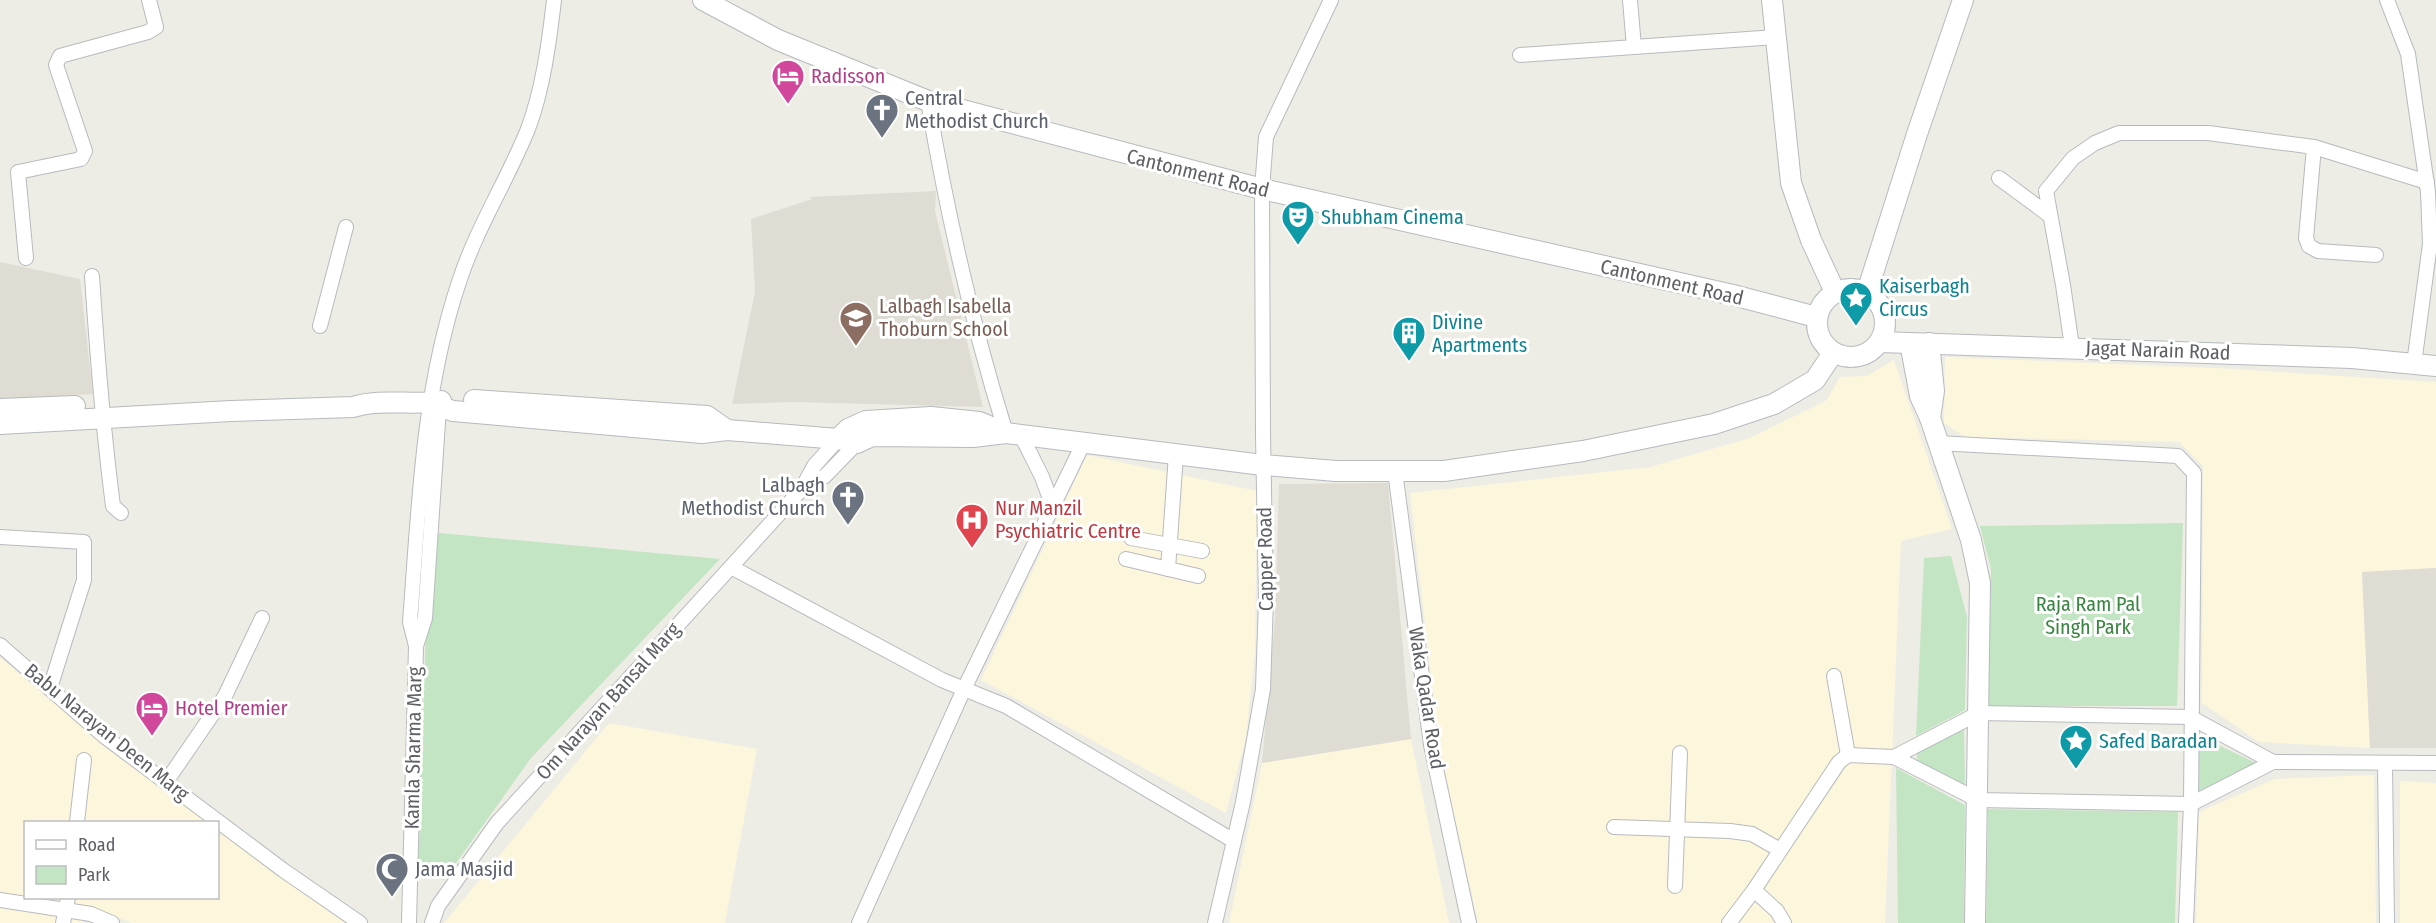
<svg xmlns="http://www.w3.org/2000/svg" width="2436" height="923" font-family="'Fira Sans Condensed',sans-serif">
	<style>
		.commercial { fill: #fcf6dc }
		.education { fill: #dedcd3 }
		.green { fill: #c3e5c4 }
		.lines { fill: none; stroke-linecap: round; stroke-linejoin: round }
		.street-casing { stroke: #b7babe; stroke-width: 16 }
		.secondary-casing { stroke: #b6b9be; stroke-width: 22 }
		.street { stroke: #fff; stroke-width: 14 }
		.secondary { stroke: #fff; stroke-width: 20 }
		.labels { text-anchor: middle; stroke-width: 6; stroke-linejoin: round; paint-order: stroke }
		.hotel-label { font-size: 20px; fill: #b23c85; stroke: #fff; text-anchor: start }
		.worship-label { font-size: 20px; fill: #5b616d; stroke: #fff; text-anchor: start }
		.street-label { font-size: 20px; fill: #5d6065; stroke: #fff }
		.culture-label { font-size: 20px; fill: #0d838f; stroke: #fff; text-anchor: start }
		.education-label { font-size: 20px; fill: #785e54; stroke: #fff; text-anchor: start }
		.health-label { font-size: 20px; fill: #be3a42; stroke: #fff; text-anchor: start }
		.park-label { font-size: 20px; fill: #3a8641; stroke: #fff }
	</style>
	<rect width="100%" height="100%" fill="#eeede5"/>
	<g class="commercial">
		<polygon points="1945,357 2216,368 2436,382 2436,568 2362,572 2370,748 2259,742 2202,703 2203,466 2179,442 1965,437 1944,423"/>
		<polygon points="1894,360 1952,529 1901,541 1885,923 1478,923 1439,746 1410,493 1650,467 1750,438 1827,400 1840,377 1867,376"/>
		<polygon points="1087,455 1257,491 1255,652 1246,737 1226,813 981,680"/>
		<polygon points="0,657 100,742 209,822 26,822 26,898 218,898 218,829 345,923 131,923 92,906 83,923 0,923"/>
		<polygon points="609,723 757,749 725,923 444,923"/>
		<polygon points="1411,739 1449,923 1229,923 1262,763"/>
		<polygon points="2374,775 2376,923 2196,923 2199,812 2275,779"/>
		<polygon points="2400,781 2436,783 2436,923 2400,923"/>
	</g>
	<g class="education">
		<polygon points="936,191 935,211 983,407 793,402 732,404 755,292 751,219 812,199 810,197"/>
		<polygon points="0,262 80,279 93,394 0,399"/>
		<polygon points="1388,483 1411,739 1262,763 1275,619 1279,484"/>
		<polygon points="2436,568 2436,748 2370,748 2362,572"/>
	</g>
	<g class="green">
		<polygon points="2183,523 2177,706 1988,706 1991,569 1980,526"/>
		<polygon points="429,532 720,559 531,758 444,880 418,873"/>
		<polygon points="1951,556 1967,617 1965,710 1916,736 1924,558"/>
		<polygon points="1964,729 1965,787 1917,764 1917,751"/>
		<polygon points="2197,735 2258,764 2199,791"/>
		<polygon points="1896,768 1965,805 1964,923 1898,923"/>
		<polygon points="1988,809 2178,812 2175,923 1986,923"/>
	</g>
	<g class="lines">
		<g class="street-casing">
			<g id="street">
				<polyline points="1630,0 1634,47"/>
				<polyline points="2387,0 2408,54 2428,192 2430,244 2414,364"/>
				<polyline points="1520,55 1776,37"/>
				<path d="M928,101C947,213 972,324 1006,433"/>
				<polyline points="2314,147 2306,238 2309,246 2318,251 2376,255"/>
				<polyline points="1999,178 2049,215"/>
				<polyline points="26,258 18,172 81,159 85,151 56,65 60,56 148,32 156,27 149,0"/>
				<path d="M92,276C97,353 103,429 113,506L121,513"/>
				<polyline points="320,326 346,227"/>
				<polyline points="2072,347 2063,285 2046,191 2073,158 2095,143 2119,133 2208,133 2314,147 2427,182"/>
				<polyline points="1021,435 1042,477 1053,507"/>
				<polyline points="1938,443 2178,456 2194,473 2191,804 2186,923"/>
				<polyline points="1395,471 1431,745 1469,923"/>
				<polyline points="802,489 825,476 857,443"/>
				<polyline points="0,537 84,542 84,580 50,688"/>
				<polyline points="1131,538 1202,551"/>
				<polyline points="1126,559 1198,576"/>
				<polyline points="731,567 942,680 1006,706 1234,841"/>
				<polyline points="1168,569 1176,454"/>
				<polyline points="0,645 104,736 283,870 360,923"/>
				<polyline points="416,646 425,618 439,407"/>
				<polyline points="1834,676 1848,755"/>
				<polyline points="1894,757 1979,713 2190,717 2273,762"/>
				<polyline points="2385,763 2387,923"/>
				<polyline points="166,782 225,696 262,618"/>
				<polyline points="77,822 84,760"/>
				<polyline points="1614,827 1730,831 1752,834 1780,850"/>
				<polyline points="1675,886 1680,753"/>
				<polyline points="1754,890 1777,911 1784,923"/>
				<polyline points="0,900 91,914 112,923"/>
				<polyline points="63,923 68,898"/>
				<path d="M409,923L416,646L410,622C419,507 422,393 459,282C476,229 507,181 528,129C543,89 549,43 554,0"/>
				<polyline points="432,923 438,906 497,823 801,490 814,466 838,439"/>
				<polyline points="859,923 964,689 1084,442"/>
				<polyline points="1215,923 1243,802 1263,689 1266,599 1263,435 1262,189 1266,137 1331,0"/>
				<polyline points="1729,923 1754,890 1839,762 1848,755 1894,757 1978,800 2191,804 2273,762 2436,763"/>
			</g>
		</g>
		<g class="secondary-casing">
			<g id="secondary">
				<polyline points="703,0 778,40 928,101 1262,189 1733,295 1816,317"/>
				<polyline points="1772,0 1791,183 1811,240 1835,292"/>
				<circle cx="1851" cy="323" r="34"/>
				<polyline points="1867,292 1917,134 1963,0"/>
				<polyline points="1880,342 2352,358 2436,366"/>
				<polyline points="1910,343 1920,396 1930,418 1971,540 1980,583 1975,923"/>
				<polyline points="1929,343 1934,391 1930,418"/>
				<polyline points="474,400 707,416 727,430"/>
				<polyline points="428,403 453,411 702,433 727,430 838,439 857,443 872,436 973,437 1006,433 1263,465 1336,471 1444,471 1583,451 1714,424 1774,404 1815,380 1833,353"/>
				<polyline points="0,409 75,406"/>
				<path d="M0,424L231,411L353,407C382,398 412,406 441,401"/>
				<polyline points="838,439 848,429 866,421 931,417 979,422 1003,432"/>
			</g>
		</g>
		<use href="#street" class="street"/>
		<use href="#secondary" class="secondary"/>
	</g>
	<defs>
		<g id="hotel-pin" transform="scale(1.725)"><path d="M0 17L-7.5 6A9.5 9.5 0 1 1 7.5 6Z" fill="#d1479c" stroke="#fff"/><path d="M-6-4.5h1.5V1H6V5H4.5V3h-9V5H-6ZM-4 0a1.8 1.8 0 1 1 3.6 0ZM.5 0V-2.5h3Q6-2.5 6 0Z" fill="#fff"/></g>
		<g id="church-pin" transform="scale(1.725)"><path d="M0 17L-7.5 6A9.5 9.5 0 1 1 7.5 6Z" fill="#6b7280" stroke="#fff"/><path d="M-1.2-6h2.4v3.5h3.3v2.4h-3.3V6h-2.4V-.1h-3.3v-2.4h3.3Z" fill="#fff"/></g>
		<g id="theatre-pin" transform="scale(1.725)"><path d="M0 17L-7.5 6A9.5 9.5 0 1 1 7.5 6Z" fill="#0f9aa8" stroke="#fff"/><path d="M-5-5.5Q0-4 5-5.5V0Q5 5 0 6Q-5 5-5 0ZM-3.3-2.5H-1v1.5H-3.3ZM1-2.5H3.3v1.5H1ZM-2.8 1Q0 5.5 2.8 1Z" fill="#fff"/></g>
		<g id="sight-pin" transform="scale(1.725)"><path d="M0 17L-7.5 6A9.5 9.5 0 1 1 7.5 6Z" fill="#0f9aa8" stroke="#fff"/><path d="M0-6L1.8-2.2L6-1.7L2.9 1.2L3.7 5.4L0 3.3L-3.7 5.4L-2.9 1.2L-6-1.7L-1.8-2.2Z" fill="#fff"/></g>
		<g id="university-pin" transform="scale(1.725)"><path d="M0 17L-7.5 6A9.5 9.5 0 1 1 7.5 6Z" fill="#8d6e63" stroke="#fff"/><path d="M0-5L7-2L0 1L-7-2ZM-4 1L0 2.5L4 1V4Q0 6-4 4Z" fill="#fff"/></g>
		<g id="building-pin" transform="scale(1.725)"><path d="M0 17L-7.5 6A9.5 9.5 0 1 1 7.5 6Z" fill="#0f9aa8" stroke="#fff"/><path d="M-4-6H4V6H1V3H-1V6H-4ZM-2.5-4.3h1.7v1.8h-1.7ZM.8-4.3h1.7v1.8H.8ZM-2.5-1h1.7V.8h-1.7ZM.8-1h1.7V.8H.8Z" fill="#fff"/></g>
		<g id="hospital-pin" transform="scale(1.725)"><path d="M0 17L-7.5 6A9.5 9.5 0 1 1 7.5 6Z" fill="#e0444e" stroke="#fff"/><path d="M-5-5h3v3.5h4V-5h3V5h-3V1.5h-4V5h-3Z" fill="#fff"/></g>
		<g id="mosque-pin" transform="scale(1.725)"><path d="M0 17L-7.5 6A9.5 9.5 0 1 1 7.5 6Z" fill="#6b7280" stroke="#fff"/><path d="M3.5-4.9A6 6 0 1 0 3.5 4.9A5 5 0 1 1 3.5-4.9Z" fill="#fff"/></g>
	</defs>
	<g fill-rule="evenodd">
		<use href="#hotel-pin" x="788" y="76"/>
		<use href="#church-pin" x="882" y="110"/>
		<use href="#theatre-pin" x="1298" y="217"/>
		<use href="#sight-pin" x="1856" y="298"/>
		<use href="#university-pin" x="856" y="318"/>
		<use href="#building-pin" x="1409" y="333"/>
		<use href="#church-pin" x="848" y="497"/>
		<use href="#hospital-pin" x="972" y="520"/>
		<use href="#hotel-pin" x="152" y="708"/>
		<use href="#sight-pin" x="2076" y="741"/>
		<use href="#mosque-pin" x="392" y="869"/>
	</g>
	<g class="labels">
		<g class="hotel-label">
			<text x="811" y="83">Radisson</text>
			<text x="175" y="715">Hotel Premier</text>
		</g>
		<g class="worship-label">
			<text x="905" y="105">Central<tspan x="905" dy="23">Methodist Church</tspan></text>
			<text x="825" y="492" text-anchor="end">Lalbagh<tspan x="825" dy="23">Methodist Church</tspan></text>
			<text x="415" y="876">Jama Masjid</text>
		</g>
		<g class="street-label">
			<text transform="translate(1198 173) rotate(14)" y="7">Cantonment Road</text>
			<text transform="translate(1672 282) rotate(13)" y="7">Cantonment Road</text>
			<text transform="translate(2158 350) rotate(2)" y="7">Jagat Narain Road</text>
			<text transform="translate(1265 559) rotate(-91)" y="7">Capper Road</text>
			<text transform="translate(1427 698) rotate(81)" y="7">Waka Qadar Road</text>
			<text transform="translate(608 701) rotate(-48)" y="7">Om Narayan Bansal Marg</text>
			<text transform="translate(107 732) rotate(39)" y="7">Babu Narayan Deen Marg</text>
			<text transform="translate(413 748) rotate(-89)" y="7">Kamla Sharma Marg</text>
		</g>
		<g class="culture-label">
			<text x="1321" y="224">Shubham Cinema</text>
			<text x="1879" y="293">Kaiserbagh<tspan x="1879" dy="23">Circus</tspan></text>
			<text x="1432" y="329">Divine<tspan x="1432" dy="23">Apartments</tspan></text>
			<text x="2099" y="748">Safed Baradan</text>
		</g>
		<g class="education-label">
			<text x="879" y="313">Lalbagh Isabella<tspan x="879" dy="23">Thoburn School</tspan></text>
		</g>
		<g class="health-label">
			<text x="995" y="515">Nur Manzil<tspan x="995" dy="23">Psychiatric Centre</tspan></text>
		</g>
		<g class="park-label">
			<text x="2088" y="611">Raja Ram Pal<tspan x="2088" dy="23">Singh Park</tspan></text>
		</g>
	</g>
	<rect x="24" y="821" width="195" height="78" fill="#ffffff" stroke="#bebfc1" stroke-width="1.5"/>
	<rect x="36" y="840" width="30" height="9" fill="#ffffff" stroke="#bebfc1" stroke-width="1.5"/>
	<text x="78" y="851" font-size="18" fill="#5d6065">Road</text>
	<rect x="36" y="866" width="30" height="18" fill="#c3e5c4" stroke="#bebfc1" stroke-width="1.5"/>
	<text x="78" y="881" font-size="18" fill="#5d6065">Park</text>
</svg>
